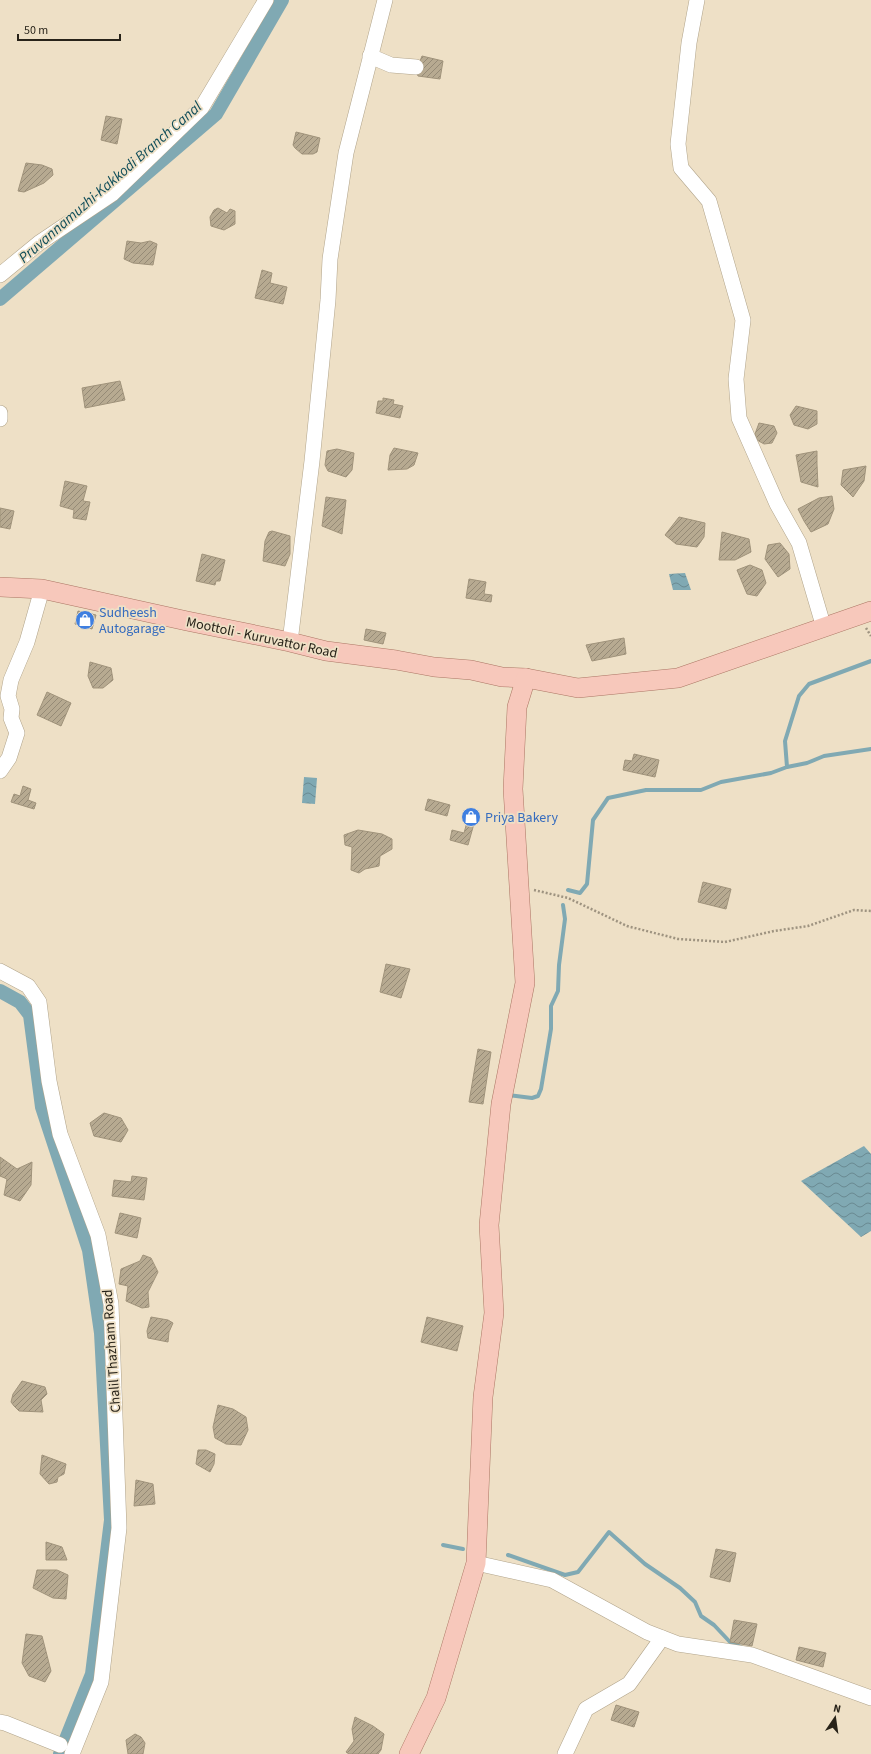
<svg xmlns="http://www.w3.org/2000/svg" width="871" height="1754" font-family="'Source Sans 3',sans-serif">
	<style>
		.water { fill: url(#water-waves) }
		.lines { fill: none; stroke-linecap: round; stroke-linejoin: round }
		.stream { stroke: #80a9b3; stroke-width: 4 }
		.canal { stroke: #80a9b3; stroke-width: 14 }
		.building { fill: url(#building-hatch); stroke: #a0937b }
		.minor-casing { stroke: #b1a48b; stroke-width: 16 }
		.major-casing { stroke: #ab7664; stroke-width: 20 }
		.path { stroke: #9e9380; stroke-width: 2.5; stroke-dasharray: 2 2; stroke-linecap: butt }
		.minor { stroke: #fff; stroke-width: 15 }
		.major { stroke: #f7c8bb; stroke-width: 19 }
		.labels { text-anchor: middle; stroke-width: 3.5; stroke-linejoin: round; paint-order: stroke }
		.shop-label { font-size: 14px; fill: #366cbe; stroke: #eee0c6; text-anchor: start }
		.street-label { font-size: 14px; fill: #282319; stroke: #eee0c6 }
		.water-label { font-size: 15px; font-style: italic; fill: #104d59; stroke: #eee0c6 }
	</style>
	<defs>
		<pattern id="water-waves" width="16" height="10" patternUnits="userSpaceOnUse"><rect width="16" height="10" fill="#80a9b3"/><path d="M0 5q4-4 8 0t8 0" fill="none" stroke="#698991"/></pattern>
		<pattern id="building-hatch" width="6" height="6" patternUnits="userSpaceOnUse"><rect width="6" height="6" fill="#b7aa91"/><path d="M-1 1l2-2M0 6l6-6M5 7l2-2" fill="none" stroke="#958a76"/></pattern>
	</defs>
	<rect width="100%" height="100%" fill="#eee0c6"/>
	<g class="water">
		<polygon points="685,573 691,590 673,590 669,574"/>
		<polygon points="304,777 317,778 315,804 302,803"/>
		<polygon points="864,1146 871,1154 871,1231 861,1237 801,1181"/>
	</g>
	<g class="lines">
		<g class="stream">
			<polyline points="787,767 807,763 824,756 871,749"/>
			<polyline points="568,890 580,893 587,884 593,820 608,798 646,790 701,790 721,782 771,773 787,767 785,741 799,696 809,684 871,661"/>
			<polyline points="508,1095 532,1098 538,1096 541,1089 551,1029 551,1006 558,991 559,965 565,919 563,905"/>
			<polyline points="443,1545 463,1549"/>
			<polyline points="508,1555 565,1575 578,1572 609,1532 645,1564 680,1588 695,1602 701,1616 714,1625 730,1642 741,1647"/>
		</g>
		<g class="canal">
			<polyline points="0,299 216,114 282,0"/>
			<polyline points="0,991 20,1002 30,1015 42,1107 89,1250 101,1333 111,1520 92,1674 60,1754"/>
		</g>
	</g>
	<g class="building">
		<polygon points="422,56 443,61 440,79 418,76 416,71"/>
		<polygon points="106,116 122,119 117,144 101,140"/>
		<polygon points="296,132 320,138 317,152 313,154 302,154 295,148 293,145"/>
		<polygon points="26,163 42,165 52,169 53,175 44,183 24,192 18,191"/>
		<polygon points="218,208 227,213 230,209 235,211 235,224 224,230 211,226 210,217 214,210"/>
		<polygon points="127,241 141,243 150,241 157,244 153,265 133,263 124,259"/>
		<polygon points="262,270 272,273 270,283 287,287 283,304 255,298"/>
		<polygon points="120,381 125,400 85,408 82,388"/>
		<polygon points="383,398 394,400 393,404 403,406 400,418 376,413 378,401 383,401"/>
		<polygon points="796,406 817,411 817,424 808,429 794,425 790,415"/>
		<polygon points="759,423 774,426 777,433 772,443 764,444 757,440 755,434"/>
		<polygon points="394,448 418,453 414,465 407,469 388,470 390,455"/>
		<polygon points="337,449 354,453 352,470 346,477 328,471 325,465 327,451"/>
		<polygon points="817,451 817,464 818,487 801,482 796,455"/>
		<polygon points="866,466 864,481 853,497 841,485 843,470"/>
		<polygon points="65,481 87,486 83,501 90,502 86,520 73,518 74,510 60,506"/>
		<polygon points="832,496 834,509 828,524 811,532 804,521 798,509 819,498"/>
		<polygon points="326,497 346,500 342,534 322,526"/>
		<polygon points="0,508 14,511 10,529 0,527"/>
		<polygon points="679,517 705,523 704,537 697,547 676,544 665,535"/>
		<polygon points="272,531 290,536 290,554 285,566 263,561 265,541 269,532"/>
		<polygon points="722,532 749,539 751,552 735,560 719,560"/>
		<polygon points="780,543 789,554 790,569 778,577 765,559 768,545"/>
		<polygon points="202,554 225,560 220,581 216,581 215,585 196,581"/>
		<polygon points="750,565 762,570 766,583 757,596 747,594 737,570"/>
		<polygon points="469,579 486,582 484,594 492,595 491,602 466,598"/>
		<polygon points="78,611 96,615 92,629 75,624"/>
		<polygon points="366,629 386,633 383,644 364,640"/>
		<polygon points="624,638 626,654 592,661 586,645"/>
		<polygon points="90,662 111,668 113,680 103,688 93,688 88,676"/>
		<polygon points="47,692 71,703 61,726 37,715"/>
		<polygon points="634,754 659,760 655,777 623,770 625,760 632,761"/>
		<polygon points="23,786 31,789 28,800 36,803 34,809 11,802 14,794 20,796"/>
		<polygon points="428,799 450,805 447,816 425,810"/>
		<polygon points="470,811 477,813 468,845 450,840 452,830 464,833"/>
		<polygon points="358,830 382,834 392,839 392,849 380,856 379,866 365,869 359,873 351,870 352,847 345,845 344,835"/>
		<polygon points="703,882 731,889 726,909 698,902"/>
		<polygon points="386,964 410,969 401,998 380,992"/>
		<polygon points="478,1049 491,1052 483,1104 469,1102"/>
		<polygon points="104,1113 121,1118 128,1130 121,1142 94,1136 90,1123"/>
		<polygon points="0,1157 17,1169 32,1162 31,1185 20,1201 4,1195 7,1179 0,1176"/>
		<polygon points="132,1176 147,1178 144,1200 112,1196 114,1180 131,1182"/>
		<polygon points="120,1213 141,1218 137,1238 115,1233"/>
		<polygon points="143,1255 151,1258 158,1272 148,1292 149,1307 142,1308 126,1301 128,1286 119,1284 121,1269 140,1261"/>
		<polygon points="151,1317 168,1320 173,1323 169,1332 168,1342 148,1338 147,1331"/>
		<polygon points="427,1317 463,1326 457,1351 421,1342"/>
		<polygon points="22,1381 45,1387 47,1394 41,1400 43,1412 19,1411 14,1406 11,1402 13,1394"/>
		<polygon points="218,1405 233,1409 246,1417 248,1430 241,1445 226,1444 215,1438 213,1427"/>
		<polygon points="198,1450 206,1450 215,1454 214,1464 210,1472 196,1464"/>
		<polygon points="42,1455 66,1464 64,1474 58,1477 57,1482 49,1484 40,1474"/>
		<polygon points="136,1480 153,1484 155,1504 134,1506"/>
		<polygon points="46,1542 62,1547 67,1560 46,1560"/>
		<polygon points="716,1549 736,1553 730,1582 710,1577"/>
		<polygon points="37,1570 57,1570 68,1575 66,1599 53,1598 33,1588"/>
		<polygon points="734,1620 757,1624 752,1646 730,1642"/>
		<polygon points="26,1634 42,1636 51,1671 45,1682 29,1676 22,1663"/>
		<polygon points="799,1647 826,1653 823,1667 796,1660"/>
		<polygon points="616,1705 639,1712 634,1727 611,1720"/>
		<polygon points="355,1717 373,1726 384,1734 381,1750 378,1754 349,1754 346,1752 354,1741 352,1729"/>
		<polygon points="135,1734 141,1737 145,1743 143,1754 128,1754 126,1740"/>
	</g>
	<g class="lines">
		<g class="minor-casing">
			<g id="minor">
				<polyline points="697,0 689,43 678,144 681,168 709,201 743,320 736,379 739,418 777,504 799,543 824,628"/>
				<polyline points="370,56 391,65 416,67"/>
				<polyline points="0,275 39,243 112,194 202,107 266,0"/>
				<polyline points="0,413 0,419"/>
				<polyline points="290,642 312,461 328,300 330,259 346,153 385,0"/>
				<polyline points="0,771 9,758 17,733 11,718 12,709 8,696 11,680 27,642 42,589"/>
				<polyline points="0,971 28,986 39,1002 49,1081 60,1134 98,1235 111,1304 119,1528 101,1682 72,1754"/>
				<polyline points="476,1563 552,1580 647,1632 678,1644 752,1655 871,1698"/>
				<polyline points="0,1722 5,1723 60,1745"/>
				<polyline points="565,1754 586,1709 629,1684 662,1638"/>
			</g>
		</g>
		<g class="major-casing">
			<g id="major">
				<polyline points="0,587 42,589 187,621 290,642 326,651 396,660 434,667 471,670 502,677 526,678 578,688 678,678 871,611"/>
				<polyline points="409,1754 436,1698 476,1563 483,1397 494,1313 489,1225 501,1104 525,983 513,789 517,707 526,678"/>
			</g>
		</g>
		<g class="path">
			<polyline points="866,628 871,636"/>
			<polyline points="534,890 568,898 627,926 678,939 725,942 774,931 808,926 854,910 871,911"/>
		</g>
		<use href="#minor" class="minor"/>
		<use href="#major" class="major"/>
	</g>
	<defs>
		<g id="shop-disc" transform="scale(1)"><circle r="9.5" fill="#3f7fe0" stroke="#eee0c6"/><path d="M-5-2.5h2.3a2.7 3.5 0 0 1 5.4 0H5L5.5 6h-11ZM-1.5-2.5h3a1.5 2.3 0 0 0-3 0Z" fill="#fff"/></g>
	</defs>
	<g fill-rule="evenodd">
		<use href="#shop-disc" x="85" y="620"/>
		<use href="#shop-disc" x="471" y="817"/>
	</g>
	<g class="labels">
		<g class="shop-label">
			<text x="99" y="617">Sudheesh<tspan x="99" dy="16">Autogarage</tspan></text>
			<text x="485" y="822">Priya Bakery</text>
		</g>
		<g class="street-label">
			<text transform="translate(262 637) rotate(12)" y="5">Moottoli - Kuruvattor Road</text>
			<text transform="translate(111 1351) rotate(-94)" y="5">Chalil Thazham Road</text>
		</g>
		<g class="water-label">
			<text transform="translate(110 182) rotate(-41)" y="5">Pruvannamuzhi-Kakkodi Branch Canal</text>
		</g>
	</g>
	<g transform="translate(835 1718) rotate(13)" stroke="#eee0c6" stroke-width="3" paint-order="stroke">
	<path d="M0-3L7 15L0 10L-7 15Z" fill="#282319"/>
	<text y="-6" font-size="11" font-weight="bold" text-anchor="middle" fill="#282319">N</text>
	</g>
	<path d="M18 34v6h102v-6" fill="none" stroke="#282319" stroke-width="2"/>
	<text x="24" y="34" font-size="12" fill="#282319" stroke="#eee0c6" stroke-width="3" paint-order="stroke">50 m</text>
</svg>
